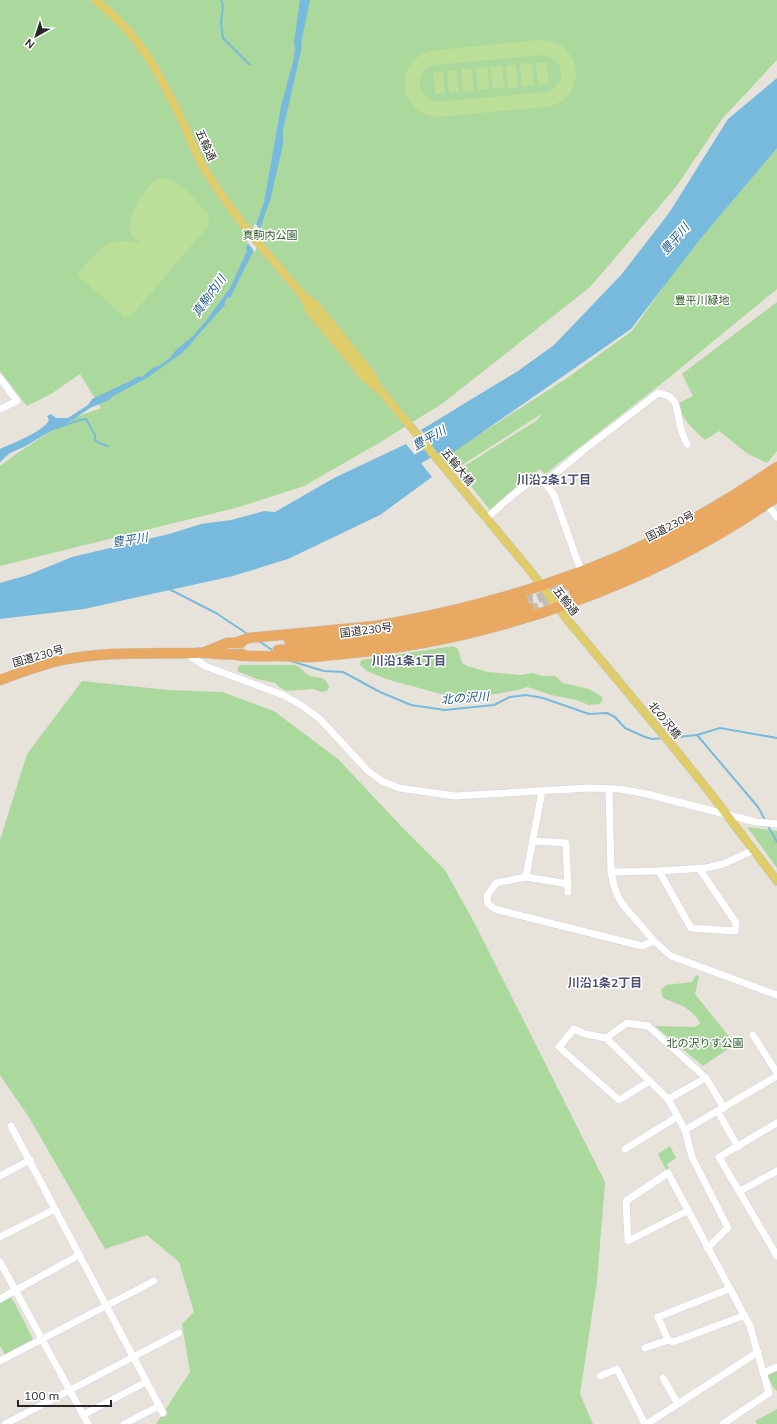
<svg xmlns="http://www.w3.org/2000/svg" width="777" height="1424" font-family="Mulish,'Noto Sans JP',sans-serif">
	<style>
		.green { fill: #abd89c }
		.pitch { fill: #bbdf99; fill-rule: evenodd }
		.water { fill: #78bade }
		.pier { fill: #e8e3da }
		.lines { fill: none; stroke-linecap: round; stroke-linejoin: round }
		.stream { stroke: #78bade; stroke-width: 2 }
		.river { stroke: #78bade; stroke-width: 11 }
		.highway-tunnel { stroke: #c1bdb6; stroke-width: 10; stroke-dasharray: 10 5; stroke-linecap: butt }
		.minor-casing { stroke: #cfd1de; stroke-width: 8 }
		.major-casing { stroke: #c3c3c3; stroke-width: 9 }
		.highway-casing { stroke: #c3c3c3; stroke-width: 11 }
		.minor { stroke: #fff; stroke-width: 7 }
		.major { stroke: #decd68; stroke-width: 8 }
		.highway { stroke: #eaa962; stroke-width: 10 }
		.labels { text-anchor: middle; stroke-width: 3; stroke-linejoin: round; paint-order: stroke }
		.street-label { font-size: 11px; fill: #272727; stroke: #fff }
		.park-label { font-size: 11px; fill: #285921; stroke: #fff }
		.water-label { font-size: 12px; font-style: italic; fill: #1c5885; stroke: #fff }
		.neighbourhood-label { font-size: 12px; font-weight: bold; fill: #4d5071; stroke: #fff }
	</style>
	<rect width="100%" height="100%" fill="#e8e3da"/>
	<g class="green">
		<polygon points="0,0 777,0 777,60 722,119 676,187 590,287 443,403 379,443 304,486 239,507 0,566 0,466 19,452 68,420 101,408 80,374 51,394 27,406 0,371"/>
		<polygon points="777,118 777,289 666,380 545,474 540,469 511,491 490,510 458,470 536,421 543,413 456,469 446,456 567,378 632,331 676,269 678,267 709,207"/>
		<path d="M777,302V451L767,463L748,454L719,431L705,440C694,430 681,419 679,403L693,396L682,374Z"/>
		<polygon points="453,646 458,649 462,663 467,666 488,672 521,675 532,673 542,676 555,676 563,683 589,689 601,696 603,700 599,704 589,705 576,700 551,695 528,687 518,690 479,697 441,694 386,679 367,671 360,665 361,660"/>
		<path d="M240,665H295C302,668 303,671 308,675C317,680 324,673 329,687L327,691L321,692L313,689L287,691L279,687L275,683L257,679L239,672L237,669Z"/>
		<polygon points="82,681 168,690 222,692 274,711 338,759 401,826 445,870 475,924 605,1182 597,1282 580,1394 593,1424 156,1424 190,1372 182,1324 194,1312 179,1262 147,1235 105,1249 30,1119 0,1075 0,840 27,754"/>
		<polygon points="747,827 777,831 777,868"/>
		<path d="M696,975L699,976L695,994L735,1044L703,1066L655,1026L694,1027L700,1024C695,1009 676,1003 663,998L661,990L666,985L692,982Z"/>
		<polygon points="670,1146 676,1158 667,1164 669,1168 666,1170 658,1154"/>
		<polygon points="10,1297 13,1300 33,1339 32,1341 5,1355 0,1346 0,1303"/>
		<polygon points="777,1371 777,1391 774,1388 767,1375"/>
		<polygon points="777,1409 777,1424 757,1424 755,1421"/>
	</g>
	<g class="pitch">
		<path d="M538,40C584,38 590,101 545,107L437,117C394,112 394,54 437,50ZM544,55C565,59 568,84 547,92L437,102C416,97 413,72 434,65Z"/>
		<polygon points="547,62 549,84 538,85 536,63"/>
		<polygon points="532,63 534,85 522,86 520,64"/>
		<polygon points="506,65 516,65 518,87 508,88"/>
		<polygon points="502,66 504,88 493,89 490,67"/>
		<polygon points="487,67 489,89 478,90 476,68"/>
		<polygon points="461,69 472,69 474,91 463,92"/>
		<polygon points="457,70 459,92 449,93 447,71"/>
		<polygon points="443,71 445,93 435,94 433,72"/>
		<path d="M160,178C181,179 195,200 208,214L209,225L132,315L124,316L77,275C97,251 108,234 141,244C137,240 131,237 130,230C127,214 146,184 160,178Z"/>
	</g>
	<g class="water">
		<path d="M300,0H310L301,43L302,46L283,130V145L270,201L265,214L253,252L230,298L228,297L225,302V305L191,343C190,347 185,349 182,353L147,378L113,396L109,400L90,408L74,419L44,435L24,447L10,453L0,462V449C13,443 43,432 49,420L47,416L51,414L56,418H68L88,405L92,399L128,382L139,376L142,377L154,367L159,366L170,358L175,351L194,335L205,322L230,288L247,251L246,248L257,222L264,202L281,106L293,62L295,48L294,43Z"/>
		<polygon points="777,78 777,148 701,238 631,329 444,459 421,430 518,371 554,345 621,275 669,213 728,119"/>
		<polygon points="406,444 432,477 380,515 288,559 233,576 84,609 0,619 0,583 28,575 72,557 169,534 201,524 231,520 264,511 275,512 334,478"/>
	</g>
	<polygon class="pier" points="255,223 262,232 255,252 247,242"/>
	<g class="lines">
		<g class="stream">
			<polyline points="221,0 223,5 221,23 223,38 250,65"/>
			<polyline points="56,428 80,420 86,419 95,435 95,440 99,443 108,446"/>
			<polyline points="169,589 216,613 249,635"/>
			<polyline points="259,641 275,652"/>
			<polyline points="287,660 324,671 343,672 380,692 411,705 445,710 494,705 510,697 526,695 543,698 589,714 607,713 615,717 625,728 645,737 652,739 664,738"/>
			<polyline points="697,735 758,807 766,822"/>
			<polyline points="668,738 697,735 720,728 777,738"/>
			<polyline points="768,826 777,842"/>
		</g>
		<polyline class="river" points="405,466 441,446"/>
		<g class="highway-tunnel">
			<polyline points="523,600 537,599 568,585"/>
			<polyline points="529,608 536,608 574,592"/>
		</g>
		<g class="minor-casing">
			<g id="minor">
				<polyline points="0,378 17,401 0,409"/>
				<path d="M545,482L585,449L658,393C677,396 676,405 679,420C680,428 683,436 687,444"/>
				<polyline points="767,505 777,517"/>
				<path d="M486,519C503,503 519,489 538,476L541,478L554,495L581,571"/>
				<polyline points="186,653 205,666 283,695 301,705 320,719 368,771 382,781 399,788 455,796 589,788 619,789 647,794 756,822 777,824"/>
				<polyline points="609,789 611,872 614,886 618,897 624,906 654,941 671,956 777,995"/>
				<polyline points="542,791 526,877 496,883 487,896 488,904 495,909 642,946 654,941"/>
				<polyline points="533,841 566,843 568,892"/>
				<polyline points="659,871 691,928 735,931 736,923 699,868"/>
				<polyline points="611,872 659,871 706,868 723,864 754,850"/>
				<polyline points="526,877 568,884"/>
				<polyline points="753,1035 777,1073"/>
				<polyline points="606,1038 668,1099 685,1130 777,1076"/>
				<polyline points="650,1081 619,1100 559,1047 574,1029 585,1034 606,1038 627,1023 648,1026 706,1078 724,1108"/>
				<polyline points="668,1099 706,1078"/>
				<polyline points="718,1112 738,1147"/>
				<polyline points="777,1123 719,1157 777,1256"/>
				<polyline points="11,1126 163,1413"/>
				<polyline points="685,1130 692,1157 728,1228 707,1248"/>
				<polyline points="625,1149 677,1117"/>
				<polyline points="0,1176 30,1160"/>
				<polyline points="740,1191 777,1171"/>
				<polyline points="687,1211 628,1241 626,1201 668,1173 750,1326 769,1393 723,1424"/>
				<polyline points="0,1237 55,1209"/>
				<polyline points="0,1262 88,1424"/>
				<polyline points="729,1289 658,1317 668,1340 673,1342 743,1316"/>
				<polyline points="0,1299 79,1255"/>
				<polyline points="645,1348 668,1340"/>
				<polyline points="0,1361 154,1281"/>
				<polyline points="763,1373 777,1367"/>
				<polyline points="600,1376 617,1369 645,1424"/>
				<polyline points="663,1378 678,1404"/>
				<polyline points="83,1415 146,1382"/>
				<polyline points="5,1424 179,1333"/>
				<polyline points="124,1424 159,1406"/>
				<polyline points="647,1424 758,1352"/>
			</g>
		</g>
		<g class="major-casing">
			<g id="major">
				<path d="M95,0C142,36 160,75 185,127C191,140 196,155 204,168C232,215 269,255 304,297L316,305L372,375L377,386"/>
				<polyline points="304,297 309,310 365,378 381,391 532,573 566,618 675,749 711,794 777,881"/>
			</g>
		</g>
		<g class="highway-casing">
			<g id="highway">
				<path d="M568,585C642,557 712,521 777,477"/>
				<path d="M574,592C646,564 713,530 777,488"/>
				<path d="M289,640C369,636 446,623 523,600"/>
				<path d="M235,643L249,638C288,634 327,631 366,627C397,623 428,616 458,609C524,593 589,572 650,542C694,520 736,495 777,467"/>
				<path d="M278,650C366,645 444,633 529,608"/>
				<polyline points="205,652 227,643 241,643"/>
				<path d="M236,655C251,657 264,656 278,656C287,656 296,657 305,657C317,657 330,655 342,654C493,641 653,584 777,497"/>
				<path d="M0,680C19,673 38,666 58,661C102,651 149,654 194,653C210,652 226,656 242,654"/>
			</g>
		</g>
		<use href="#minor" class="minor"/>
		<use href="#major" class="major"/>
		<use href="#highway" class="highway"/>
	</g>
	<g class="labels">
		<g class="street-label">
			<text transform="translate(206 145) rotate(65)" y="4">五輪通</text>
			<text transform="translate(458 467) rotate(51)" y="4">五輪大橋</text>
			<text transform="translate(670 526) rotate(-27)" y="4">国道230号</text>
			<text transform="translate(566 601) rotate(52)" y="4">五輪通</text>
			<text transform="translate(366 630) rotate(-7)" y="4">国道230号</text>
			<text transform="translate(38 656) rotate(-16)" y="4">国道230号</text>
			<text transform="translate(665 720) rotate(51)" y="4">北の沢橋</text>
		</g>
		<g class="park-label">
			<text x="270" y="239">真駒内公園</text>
			<text x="702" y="304">豊平川緑地</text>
			<text x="705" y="1047">北の沢りす公園</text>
		</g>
		<g class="water-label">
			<text transform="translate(675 239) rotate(-49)" y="4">豊平川</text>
			<text transform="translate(209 296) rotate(-54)" y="4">真駒内川</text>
			<text transform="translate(429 438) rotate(-29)" y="4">豊平川</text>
			<text transform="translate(130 540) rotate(-9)" y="4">豊平川</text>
			<text transform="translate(465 698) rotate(-4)" y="4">北の沢川</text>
		</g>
		<g class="neighbourhood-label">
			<text x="554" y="484">川沿2条1丁目</text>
			<text x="409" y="665">川沿1条1丁目</text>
			<text x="605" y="987">川沿1条2丁目</text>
		</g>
	</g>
	<g transform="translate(36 36) rotate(219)" stroke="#ffffff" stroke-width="3" paint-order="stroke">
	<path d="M0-3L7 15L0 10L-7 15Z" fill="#272727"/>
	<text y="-6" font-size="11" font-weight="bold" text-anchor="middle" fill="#272727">N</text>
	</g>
	<path d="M18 1400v6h93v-6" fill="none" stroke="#272727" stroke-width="2"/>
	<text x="24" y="1400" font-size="12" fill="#272727" stroke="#ffffff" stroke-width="3" paint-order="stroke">100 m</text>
</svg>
